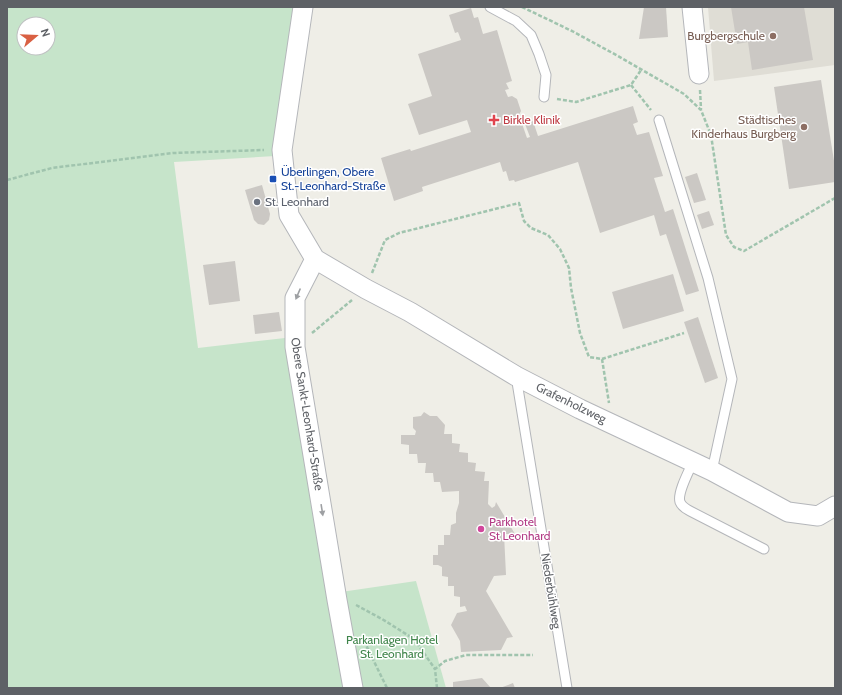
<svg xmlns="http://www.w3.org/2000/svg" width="842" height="695" font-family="Cabin,sans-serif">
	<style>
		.education { fill: #dfddd5 }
		.green { fill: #c6e4ca; fill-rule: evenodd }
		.building { fill: #cbc8c4 }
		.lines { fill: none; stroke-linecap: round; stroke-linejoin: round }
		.lane-casing { stroke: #b4b6ba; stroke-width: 11 }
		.street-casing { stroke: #b4b6ba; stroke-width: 21 }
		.path { stroke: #a0c4ae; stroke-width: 2.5; stroke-dasharray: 4 2; stroke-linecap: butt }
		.lane { stroke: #fff; stroke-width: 9 }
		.street { stroke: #fff; stroke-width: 19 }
		.oneway { fill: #9ea0a3 }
		.education-dot { fill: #8d6e63; stroke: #fff; stroke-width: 1.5 }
		.health-dot { fill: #e0444e; stroke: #fff; stroke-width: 1.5 }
		.transit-dot { fill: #1a4fb4; stroke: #fff; stroke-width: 1.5 }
		.worship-dot { fill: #6b7280; stroke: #fff; stroke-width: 1.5 }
		.hotel-dot { fill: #d1479c; stroke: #fff; stroke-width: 1.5 }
		.labels { text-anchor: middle; stroke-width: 3; stroke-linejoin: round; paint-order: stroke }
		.education-label { font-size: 12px; fill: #785e54; stroke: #fff; text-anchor: end }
		.health-label { font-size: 12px; fill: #be3a42; stroke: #fff; text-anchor: start }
		.transit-label { font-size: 12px; fill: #164399; stroke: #fff; text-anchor: start }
		.worship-label { font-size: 12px; fill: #5b616d; stroke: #fff; text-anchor: start }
		.street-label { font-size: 12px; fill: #5e6166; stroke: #fff }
		.hotel-label { font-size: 12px; fill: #b23c85; stroke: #fff; text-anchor: start }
		.park-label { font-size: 12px; fill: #3f844a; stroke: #fff }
	</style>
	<rect width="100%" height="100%" fill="#efeee7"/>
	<polygon class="education" points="708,7 835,7 835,65 714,81"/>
	<g class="green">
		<path d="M7,7H294L275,156L174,162L198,348L285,338L343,688H7ZM24,24H48V48H24Z"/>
		<polygon points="416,581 446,688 358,688 341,592"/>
	</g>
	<g class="building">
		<polygon points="644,7 666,7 668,37 639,39"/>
		<polygon points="731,7 804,7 813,60 752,70 748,42 737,44"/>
		<polygon points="471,8 474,18 478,17 483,34 497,30 512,81 506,83 509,89 505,90 508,97 512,96 517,99 521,111 519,115 527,138 530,137 525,124 533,121 538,136 633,106 638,122 633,124 637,135 649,132 663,176 654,178 665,212 673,209 699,291 686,295 666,234 660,236 654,215 600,233 578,162 515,182 514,180 509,181 506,171 503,172 500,162 422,187 423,191 394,201 381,158 410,149 411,151 471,132 467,120 419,135 408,104 432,96 418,54 461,40 458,32 455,33 449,15"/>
		<polygon points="821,80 835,167 835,182 789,189 774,87"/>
		<polygon points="697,173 706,200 694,203 685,177"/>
		<polygon points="262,185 270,214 269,220 264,225 258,224 254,220 245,190"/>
		<polygon points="709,211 714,225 702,229 697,215"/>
		<polygon points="235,261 240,301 209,305 203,265"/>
		<polygon points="673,274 684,311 623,329 612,292"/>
		<polygon points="279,312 282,331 255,334 253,315"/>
		<polygon points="698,317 718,378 705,383 684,322"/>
		<polygon points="424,412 430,416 437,416 445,425 444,434 452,434 452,443 460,444 459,452 468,453 468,462 476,463 475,471 485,472 484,481 489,481 488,504 492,508 495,506 496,502 515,534 504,534 506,575 494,576 486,591 513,637 507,638 501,650 461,652 460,641 451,625 457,613 467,611 465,606 460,607 460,597 454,596 454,586 448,586 448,577 442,576 442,567 438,565 433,565 433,555 438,555 438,545 444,545 444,535 450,535 451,525 456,523 456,513 459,503 459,491 442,492 440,482 434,482 433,473 425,473 426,463 418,463 417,454 409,454 409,445 401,444 401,435 415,435 416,431 413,428 413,417 421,416"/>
		<polygon points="482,678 491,688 453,688 453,682"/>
		<polygon points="513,683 515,688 500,688"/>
	</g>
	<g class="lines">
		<g class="lane-casing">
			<g id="lane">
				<polyline points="490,7 516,21 531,35 539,54 546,75 544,97"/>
				<polyline points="659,120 708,278 732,379 712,471"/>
				<polyline points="516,376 567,688"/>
				<path d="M693,462C689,471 677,493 680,502C682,507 686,509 690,511L764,549"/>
			</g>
		</g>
		<g class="street-casing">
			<g id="street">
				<polyline points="303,7 282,150 289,215 315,259 366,289 410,312 516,376 580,409 712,471 788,512 818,516 835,506"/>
				<polyline points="692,7 699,74"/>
				<polyline points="315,259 295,298 295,347 337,600 353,688"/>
			</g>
		</g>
		<g class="path">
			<polyline points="522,7 572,31 618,56 684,94 701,110 711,135 726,235 734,247 744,251 835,198"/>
			<polyline points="631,85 651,110"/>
			<polyline points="700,90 701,109"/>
			<polyline points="557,99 576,102 631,85 641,70"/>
			<polyline points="7,180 52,168 173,153 264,150"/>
			<polyline points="372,273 385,240 399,233 519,203 524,221 531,228 548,235 560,249 569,268 571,288 580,333 589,357 602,359 609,403"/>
			<polyline points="312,333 352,300"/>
			<polyline points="602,359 684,333"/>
			<polyline points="356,605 382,619 414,639 435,669"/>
			<polyline points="364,641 387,688"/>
			<polyline points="437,688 435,669 445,661 466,655 533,655"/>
		</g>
		<use href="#lane" class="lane"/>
		<use href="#street" class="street"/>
	</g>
	<defs><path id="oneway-solid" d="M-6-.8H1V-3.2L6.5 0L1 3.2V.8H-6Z"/></defs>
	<g class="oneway">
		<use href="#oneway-solid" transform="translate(298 294) rotate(113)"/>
		<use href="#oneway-solid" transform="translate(322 510) rotate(81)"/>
	</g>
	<g class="education-dot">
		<circle cx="773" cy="36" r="4"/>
		<circle cx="804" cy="127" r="4"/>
	</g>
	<path class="health-dot" d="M492 114h4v4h4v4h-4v4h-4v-4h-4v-4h4z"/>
	<rect class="transit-dot" x="269" y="175" width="8" height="8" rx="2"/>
	<circle class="worship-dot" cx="257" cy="202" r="4"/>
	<circle class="hotel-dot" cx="481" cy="529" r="4"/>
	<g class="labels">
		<g class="education-label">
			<text x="765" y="40">Burgbergschule</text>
			<text x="796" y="124">Städtisches<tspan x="796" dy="14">Kinderhaus Burgberg</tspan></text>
		</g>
		<g class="health-label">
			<text x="503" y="124">Birkle Klinik</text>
		</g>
		<g class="transit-label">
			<text x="281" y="176">Überlingen, Obere<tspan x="281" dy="14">St.-Leonhard-Straße</tspan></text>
		</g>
		<g class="worship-label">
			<text x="265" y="206">St. Leonhard</text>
		</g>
		<g class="street-label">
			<text transform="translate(571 403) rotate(26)" y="4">Grafenholzweg</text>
			<text transform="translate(307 414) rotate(81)" y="4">Obere Sankt-Leonhard-Straße</text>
			<text transform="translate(551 591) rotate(81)" y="4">Niederbühlweg</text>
		</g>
		<g class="hotel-label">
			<text x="489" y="526">Parkhotel<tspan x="489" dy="14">St Leonhard</tspan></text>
		</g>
		<g class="park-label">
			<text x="392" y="644">Parkanlagen Hotel<tspan x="392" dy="14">St. Leonhard</tspan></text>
		</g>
	</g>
	<rect width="842" height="695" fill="none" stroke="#5e6166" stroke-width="16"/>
	<g transform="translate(36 36) rotate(71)"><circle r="19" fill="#ffffff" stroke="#bfc0c2"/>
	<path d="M0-3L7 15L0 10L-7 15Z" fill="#d96043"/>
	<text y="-6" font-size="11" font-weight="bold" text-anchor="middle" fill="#5e6166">N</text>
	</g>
</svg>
